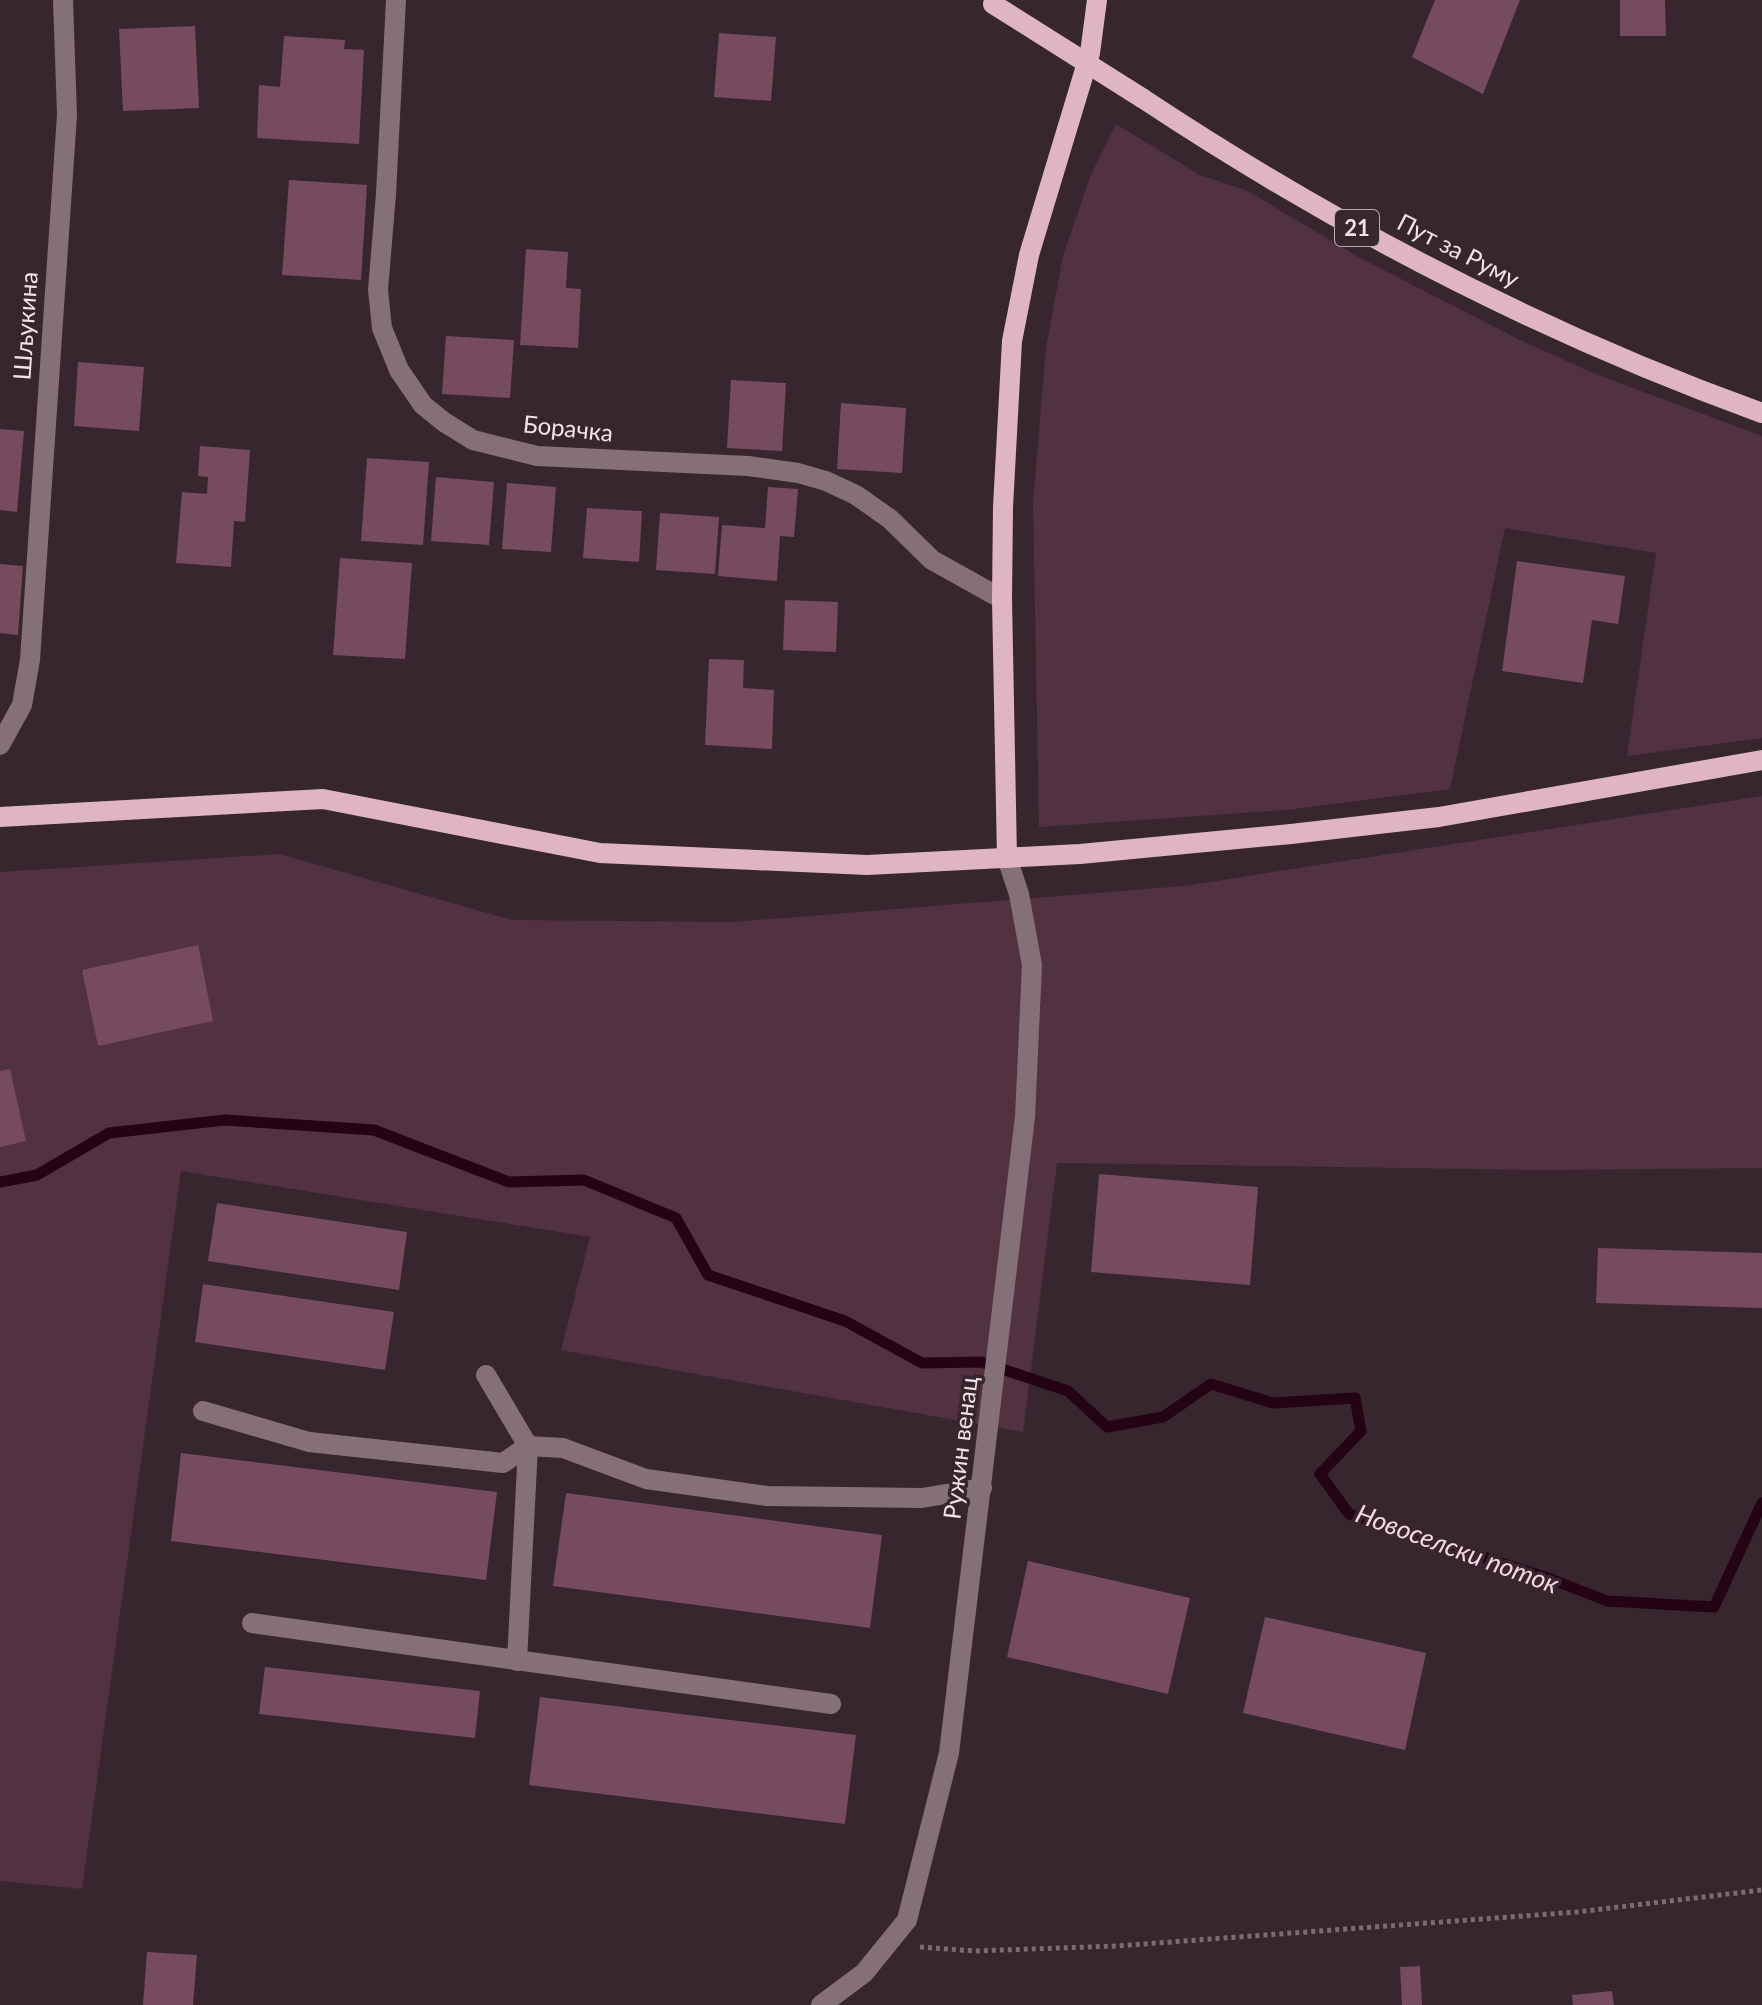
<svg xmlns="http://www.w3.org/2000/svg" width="1762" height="2005" font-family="Lato,sans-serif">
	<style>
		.green { fill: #523240 }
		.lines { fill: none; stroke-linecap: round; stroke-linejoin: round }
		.stream { stroke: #240314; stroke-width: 11 }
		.building { fill: #764b5d }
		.path { stroke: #7b6b72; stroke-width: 5; stroke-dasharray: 4 4; stroke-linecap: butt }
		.minor { stroke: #857078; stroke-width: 20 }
		.major { stroke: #dfb5c5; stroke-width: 20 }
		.major-bridge { stroke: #dfb5c5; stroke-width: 20 }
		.labels { text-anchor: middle; stroke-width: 7; stroke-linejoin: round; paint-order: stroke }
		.shield { fill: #37262d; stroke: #b8abb1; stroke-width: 2 }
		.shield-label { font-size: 22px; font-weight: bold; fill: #f0e4e9 }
		.street-label { font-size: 24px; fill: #f0e4e9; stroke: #37262d }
		.water-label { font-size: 26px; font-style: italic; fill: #f7d9e4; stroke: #37262d }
	</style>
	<rect width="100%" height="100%" fill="#37262d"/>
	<g class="green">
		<polygon points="1116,124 1200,175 1248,191 1360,258 1522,341 1598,375 1762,436 1762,738 1627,756 1656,553 1505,528 1450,789 1286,810 1039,827 1033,503 1046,348 1063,256 1090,177"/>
		<polygon points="1762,796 1762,1168 1539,1170 1057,1163 1023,1432 561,1350 590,1237 181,1171 82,1889 0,1881 0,872 280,854 512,920 734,922 1184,886"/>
	</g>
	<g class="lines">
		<polyline class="stream" points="0,1182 37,1175 109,1133 225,1120 374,1130 509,1182 584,1180 676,1218 708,1275 845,1321 922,1363 981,1362 1068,1391 1107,1427 1163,1417 1211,1384 1273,1403 1355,1398 1361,1431 1320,1474 1349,1514 1551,1579 1607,1601 1714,1607 1762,1503"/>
	</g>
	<g class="building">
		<polygon points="1435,0 1520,0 1483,94 1412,57"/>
		<polygon points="1620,0 1665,0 1666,36 1620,36"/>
		<polygon points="195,26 199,108 123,111 119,29"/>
		<polygon points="719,33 776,37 771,101 714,97"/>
		<polygon points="284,36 345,40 344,49 364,50 359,144 257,138 259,85 280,87"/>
		<polygon points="289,180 367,185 361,280 282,275"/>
		<polygon points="526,249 568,252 566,288 581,289 578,348 520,345"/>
		<polygon points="446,336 514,340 510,398 442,394"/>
		<polygon points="78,362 144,367 139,431 74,426"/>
		<polygon points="731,380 786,383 782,451 727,448"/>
		<polygon points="841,403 906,408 902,473 837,469"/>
		<polygon points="0,429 24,431 17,512 0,510"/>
		<polygon points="200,446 250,450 245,522 234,521 231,567 176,563 182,492 207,494 208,477 198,476"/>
		<polygon points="367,458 429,462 423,545 361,541"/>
		<polygon points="436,477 494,482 489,545 431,541"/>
		<polygon points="507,483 556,487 551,552 502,549"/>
		<polygon points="768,487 798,489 794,537 780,536 777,581 718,576 722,525 765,528"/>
		<polygon points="587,508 642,511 639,562 583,558"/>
		<polygon points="660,513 719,517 715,574 656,570"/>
		<polygon points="340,558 412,563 405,659 333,655"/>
		<polygon points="1517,561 1625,576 1618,624 1592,620 1583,683 1502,671"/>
		<polygon points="0,564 23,566 18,635 0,633"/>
		<polygon points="785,600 838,602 836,652 783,650"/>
		<polygon points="709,659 744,660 743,688 774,690 772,749 705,745"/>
		<polygon points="198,945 213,1021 98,1046 82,970"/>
		<polygon points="10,1069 26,1141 0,1147 0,1071"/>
		<polygon points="1099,1174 1258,1187 1250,1285 1091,1272"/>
		<polygon points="217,1203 407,1232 399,1290 208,1261"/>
		<polygon points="1598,1248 1762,1253 1762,1308 1596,1303"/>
		<polygon points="203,1284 394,1312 385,1370 195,1342"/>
		<polygon points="181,1453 497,1492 486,1580 171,1541"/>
		<polygon points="566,1493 882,1535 870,1628 553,1586"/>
		<polygon points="1028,1561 1190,1598 1168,1694 1007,1657"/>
		<polygon points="1265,1617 1426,1653 1405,1750 1243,1713"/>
		<polygon points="265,1667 480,1691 475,1738 259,1714"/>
		<polygon points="540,1697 856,1735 845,1824 529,1785"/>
		<polygon points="147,1952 197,1955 193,2005 143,2005"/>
		<polygon points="1420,1966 1422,2005 1402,2005 1400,1967"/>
		<polygon points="1612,1991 1614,2005 1573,2005 1572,1995"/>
	</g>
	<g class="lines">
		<polyline class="path" points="920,1947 974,1951 1116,1946 1577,1912 1762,1890"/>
		<g class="minor">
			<polyline points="396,0 386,194 378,290 382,328 399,370 423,405 444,422 473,440 537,456 748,466 798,473 826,481 856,495 890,519 932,560 1002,599"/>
			<polyline points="0,745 22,705 30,660 67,115 63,0"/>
			<polyline points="486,1375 528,1446 517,1661"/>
			<polyline points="203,1411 309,1442 503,1463 528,1446 563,1448 646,1479 767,1496 922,1498 982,1488"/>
			<polyline points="252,1623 831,1704"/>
			<polyline points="821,2005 864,1973 907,1920 949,1753 1025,1117 1032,965 1019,894 1007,858"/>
		</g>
		<g class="major">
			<path d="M1142,98C1335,226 1544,334 1762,413"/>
			<polyline points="0,817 323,799 600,853 867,865 1080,854 1291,834 1439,817 1762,760"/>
			<polyline points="1007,858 1002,599 1003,507 1012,341 1029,255 1090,53 1097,0"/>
		</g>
		<polyline class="major-bridge" points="993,4 1142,98"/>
	</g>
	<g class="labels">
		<rect class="shield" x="1335" y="210" width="44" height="36" rx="6"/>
		<g class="shield-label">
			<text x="1357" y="236">21</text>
		</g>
		<g class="street-label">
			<text transform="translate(1458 251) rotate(27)" y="8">Пут за Руму</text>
			<text transform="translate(26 326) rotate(-86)" y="8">Шљукина</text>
			<text transform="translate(568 429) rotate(6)" y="8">Борачка</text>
			<text transform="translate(961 1448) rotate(-83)" y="8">Ружин венац</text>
		</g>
		<g class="water-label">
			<text transform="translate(1457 1549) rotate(20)" y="9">Новоселски поток</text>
		</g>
	</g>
</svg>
